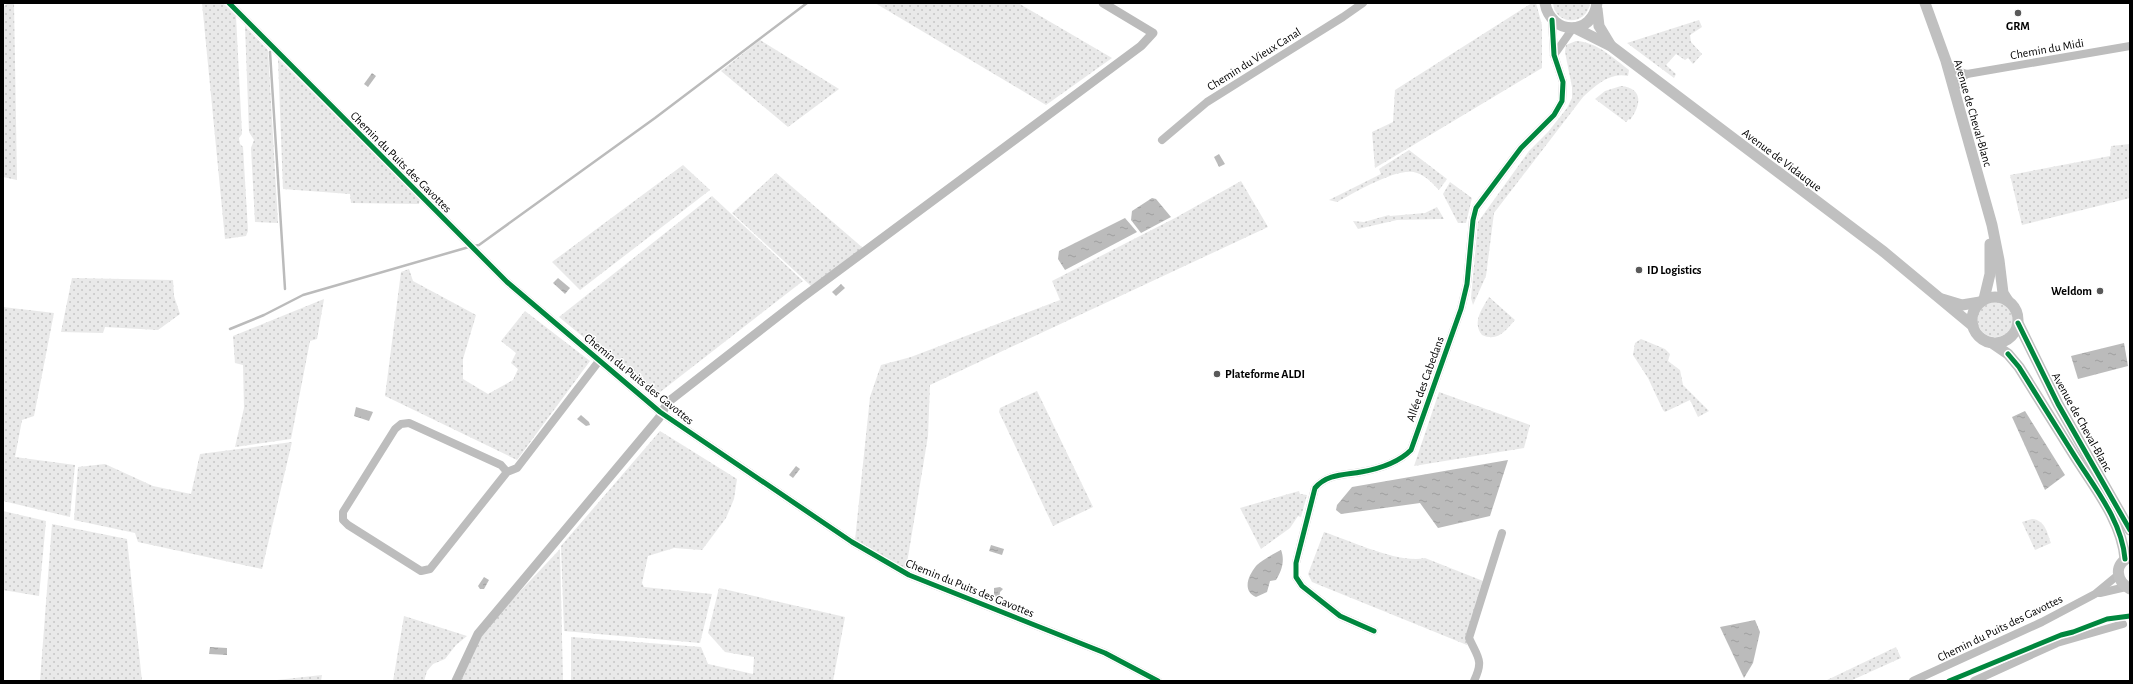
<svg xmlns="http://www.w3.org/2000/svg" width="2133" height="684" font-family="'Alegreya Sans',sans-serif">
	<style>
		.grass { fill: url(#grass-dots) }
		.water { fill: url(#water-ripples) }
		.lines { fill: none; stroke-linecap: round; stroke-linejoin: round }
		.stream { stroke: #bbb; stroke-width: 2.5 }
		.canal { stroke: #bbb; stroke-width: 9 }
		.street { stroke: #bdbdbd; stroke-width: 8 }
		.secondary { stroke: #c0c0c0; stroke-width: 11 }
		.cycleway-casing { stroke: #fff; stroke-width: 8 }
		.cycleway { stroke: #00873e; stroke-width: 5 }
		.poi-dot { fill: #595959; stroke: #fff; stroke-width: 1.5 }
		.labels { text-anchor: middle; stroke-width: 3; stroke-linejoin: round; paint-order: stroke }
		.poi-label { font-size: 12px; font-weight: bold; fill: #000; stroke: #fff; text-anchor: start }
		.street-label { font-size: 12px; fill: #000; stroke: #fff }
	</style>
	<defs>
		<pattern id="grass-dots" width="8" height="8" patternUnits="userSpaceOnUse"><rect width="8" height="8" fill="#e9e9e9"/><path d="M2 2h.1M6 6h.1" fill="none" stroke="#c6c6c6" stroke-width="1.8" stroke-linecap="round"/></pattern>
		<pattern id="water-ripples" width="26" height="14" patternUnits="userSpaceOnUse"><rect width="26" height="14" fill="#bbb"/><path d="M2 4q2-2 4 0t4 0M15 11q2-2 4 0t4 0" fill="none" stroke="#9f9f9f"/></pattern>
	</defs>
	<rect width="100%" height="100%" fill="#fff"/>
	<g class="grass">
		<polygon points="8,3 14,3 17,180 3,177 3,7"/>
		<polygon points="202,3 223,3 236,16 242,134 239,138 240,144 243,147 248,231 246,236 225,239"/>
		<polygon points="875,3 1018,3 1112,58 1046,105"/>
		<polygon points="1532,3 1536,3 1542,25 1542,68 1375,168 1372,132 1393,122 1395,90"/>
		<path d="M1553,3H1590C1587,26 1555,26 1553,3Z"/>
		<polygon points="1699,20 1702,27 1690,35 1691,42 1702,54 1693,64 1688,58 1685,60 1676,54 1666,65 1676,74 1674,78 1627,43"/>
		<polygon points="245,26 268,50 278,223 255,222 251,148 254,140 249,132"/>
		<polygon points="760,40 839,89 788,127 721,71"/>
		<path d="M1576,41C1597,42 1612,57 1629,70L1628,76C1610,72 1596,85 1583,97L1494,213L1486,276L1473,305L1471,298L1478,222L1529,151L1548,132L1567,108L1572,98V87L1565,52L1566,45Z"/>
		<polygon points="278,59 420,199 419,204 351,203 350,194 283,189"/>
		<path d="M1621,86C1644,88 1641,106 1630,120L1629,119L1626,122L1595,99L1605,91Z"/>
		<polygon points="2130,144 2130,198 2022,225 2010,175 2110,156 2111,146"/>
		<path d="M1409,150L1447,179L1439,190C1432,183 1426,176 1417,173C1398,166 1355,193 1337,202L1329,200L1381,174L1379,169Z"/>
		<polygon points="683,165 710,190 580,290 552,262"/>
		<polygon points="776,173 863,248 811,286 732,213"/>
		<polygon points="1241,181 1268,227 930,385 928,436 906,569 855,540 870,397 881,365 911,357 1060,300 1052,281 1175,218"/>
		<polygon points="1450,182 1472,198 1466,223 1458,223 1443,194"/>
		<polygon points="712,196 803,281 655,396 559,317"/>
		<polygon points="1437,207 1444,219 1397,220 1358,229 1353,221 1364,222 1389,215 1390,216 1425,213"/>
		<polygon points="409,269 413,281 476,315 463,359 463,379 488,394 513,380 518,369 511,363 516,353 501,341 525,311 590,361 517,460 385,396 401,272"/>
		<polygon points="72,278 173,280 174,296 180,314 158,330 105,327 103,333 61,332"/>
		<path d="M1489,297L1515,320C1505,331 1498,342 1482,335C1472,322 1482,309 1489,297Z"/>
		<polygon points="324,299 317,339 310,341 291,439 235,447 244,408 243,365 235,363 233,336"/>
		<circle cx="1995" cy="319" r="18"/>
		<polygon points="3,307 54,313 34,416 22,420 15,457 75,465 70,517 3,501"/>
		<polygon points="1641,339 1665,349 1670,354 1668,361 1680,370 1683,385 1709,411 1698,417 1690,400 1665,412 1663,410 1648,378 1633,355 1635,343"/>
		<polygon points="1037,391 1093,507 1053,526 999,412 1000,408"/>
		<polygon points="1439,392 1530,425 1524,448 1414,466"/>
		<polygon points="660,431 737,479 734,499 726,518 702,550 674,548 648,556 642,583 644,587 712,594 700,643 564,631 561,546"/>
		<polygon points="292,442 262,569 138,542 135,533 74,520 78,467 105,464 153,486 191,494 200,454"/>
		<polygon points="1299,491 1300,494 1307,495 1301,517 1298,516 1290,528 1261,549 1240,508"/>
		<polygon points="3,511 46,521 39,596 3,590"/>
		<path d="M2032,519C2045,520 2047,532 2051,543L2035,550L2022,522Z"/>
		<polygon points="52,524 127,539 142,681 40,681"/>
		<path d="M1324,532C1351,541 1399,564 1425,558L1483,581L1467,645L1312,582L1308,574Z"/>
		<polygon points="560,549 563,681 461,681 482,632"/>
		<polygon points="719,588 845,617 833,681 571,681 571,637 701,647 708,664 753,674 754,657 725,652 708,633"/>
		<polygon points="404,616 467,636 456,645 445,659 433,664 427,671 424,681 393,681"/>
		<polygon points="1896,647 1901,658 1850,681 1825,681"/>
		<polygon points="322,675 321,681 268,681"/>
	</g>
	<g class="water">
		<polygon points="372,73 376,76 368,87 364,84"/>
		<polygon points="1219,154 1225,164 1219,167 1214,157"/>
		<polygon points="1152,198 1156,199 1171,217 1141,233 1131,220 1132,211"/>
		<polygon points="1125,218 1137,232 1065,270 1058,259 1059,251"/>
		<polygon points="558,278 570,288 565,294 553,283"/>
		<polygon points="841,284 845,288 836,296 832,292"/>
		<polygon points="2124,343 2128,366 2078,379 2071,356"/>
		<polygon points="356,407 373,412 369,421 354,416"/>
		<polygon points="2025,411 2065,475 2045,490 2012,417"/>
		<polygon points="581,415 589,422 590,425 586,426 577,419"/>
		<polygon points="1508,460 1490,516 1438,528 1420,503 1341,514 1336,510 1337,505 1352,487"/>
		<polygon points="796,466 800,469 793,478 789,475"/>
		<polygon points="991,545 1004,549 1002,555 989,551"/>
		<path d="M1281,550C1285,560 1282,571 1276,580L1270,581L1267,592L1256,597C1242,591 1248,576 1256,566C1262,560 1273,554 1281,550Z"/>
		<polygon points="484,577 489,580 484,589 480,589 478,586"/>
		<polygon points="1000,587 1003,589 1000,592 999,601 994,595 994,588"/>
		<polygon points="1755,620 1760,632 1753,663 1744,678 1720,627"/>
		<polygon points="210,647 227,648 227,655 209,654"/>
	</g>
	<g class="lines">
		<g class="stream">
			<polyline points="270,52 285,289"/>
			<polyline points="474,246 479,245 655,118 807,3"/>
			<polyline points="230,329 264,315 303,295 469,247"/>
		</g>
		<polyline class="canal" points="456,681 478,634 659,418 668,402 799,300 1141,46 1153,33 1103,3"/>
		<g class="street">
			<polyline points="229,3 507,282 660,412 852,542 909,575 1105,653 1158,681"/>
			<polyline points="1554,55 1573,28"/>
			<polyline points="1947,63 1954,70 1967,74 2130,46"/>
			<polyline points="1954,91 1960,79 1967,74"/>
			<polyline points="1162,140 1207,102 1343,17 1363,3"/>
			<polyline points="507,472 501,465 409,423 401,424 395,429 343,512 343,520 348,525 421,571 430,569 507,472 517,468 599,361"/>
			<polyline points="2100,593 2126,587"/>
			<path d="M1374,631L1340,616L1302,586L1296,577V563L1315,488C1327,474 1344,475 1361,472C1378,469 1399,462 1411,450L1461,309L1467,284L1473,220L1476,208L1521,148L1554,115L1562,101L1563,82L1554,55L1552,20"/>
			<path d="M1474,681C1484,660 1478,658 1469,638L1502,533"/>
			<polyline points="1913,681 2042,622 2095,594 2118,575"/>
			<polyline points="1974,681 2057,643 2123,624"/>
		</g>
		<g class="secondary">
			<path d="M1545,3C1551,36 1593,36 1597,3"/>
			<polyline points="1925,3 1946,61 1992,225 1999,260 2003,293 2008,301"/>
			<polyline points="1597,9 1599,26 1611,46"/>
			<polyline points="1575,28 1611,46 1884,252 1973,326"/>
			<circle cx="1995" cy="320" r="23"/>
			<polyline points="1942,299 1962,305 1980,302"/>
			<polyline points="1984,299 1990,274 1990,244"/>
			<polyline points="2018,323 2058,404 2130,530"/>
			<path d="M1992,343L2008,354L2019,367C2037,396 2056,426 2074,455C2094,487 2122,521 2125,559"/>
			<path d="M2130,557C2113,564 2116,581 2130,589"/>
		</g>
		<g class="cycleway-casing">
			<g id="cycleway">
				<polyline points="229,3 507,282 660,412 852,542 909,575 1105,653 1158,681"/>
				<polyline points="2018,323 2058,404 2130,530"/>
				<path d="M2008,354L2019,367C2037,396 2056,426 2074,455C2094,487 2122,521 2125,559"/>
				<path d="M1374,631L1340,616L1302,586L1296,577V563L1315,488C1327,474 1344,475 1361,472C1378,469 1399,462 1411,450L1461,309L1467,284L1473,220L1476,208L1521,148L1554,115L1562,101L1563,82L1554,55L1552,20"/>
				<polyline points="1949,681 2061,635 2073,632 2107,619 2130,616"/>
			</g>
		</g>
		<use href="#cycleway" class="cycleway"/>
	</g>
	<g class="poi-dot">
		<circle cx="2018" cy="13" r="4"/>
		<circle cx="1639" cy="270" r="4"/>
		<circle cx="2100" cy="291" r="4"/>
		<circle cx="1217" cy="374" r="4"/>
	</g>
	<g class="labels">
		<g class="poi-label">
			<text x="2018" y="30" text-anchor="middle">GRM</text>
			<text x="1647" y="274">ID Logistics</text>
			<text x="2092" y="295" text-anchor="end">Weldom</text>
			<text x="1225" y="378">Plateforme ALDI</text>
		</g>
		<g class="street-label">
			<text transform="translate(2047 49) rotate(-10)" y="4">Chemin du Midi</text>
			<text transform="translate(1254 59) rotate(-32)" y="4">Chemin du Vieux Canal</text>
			<text transform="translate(1973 113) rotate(74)" y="4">Avenue de Cheval-Blanc</text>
			<text transform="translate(1782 160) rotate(37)" y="4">Avenue de Vidauque</text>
			<text transform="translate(401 162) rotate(45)" y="4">Chemin du Puits des Gavottes</text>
			<text transform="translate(639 379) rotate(39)" y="4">Chemin du Puits des Gavottes</text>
			<text transform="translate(1425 379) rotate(-70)" y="4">Allée des Cabedans</text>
			<text transform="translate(2082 422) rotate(61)" y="4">Avenue de Cheval-Blanc</text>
			<text transform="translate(970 588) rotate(22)" y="4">Chemin du Puits des Gavottes</text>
			<text transform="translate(2000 628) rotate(-26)" y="4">Chemin du Puits des Gavottes</text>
		</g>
	</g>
	<rect width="2133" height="684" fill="none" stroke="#000000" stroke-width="8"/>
</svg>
